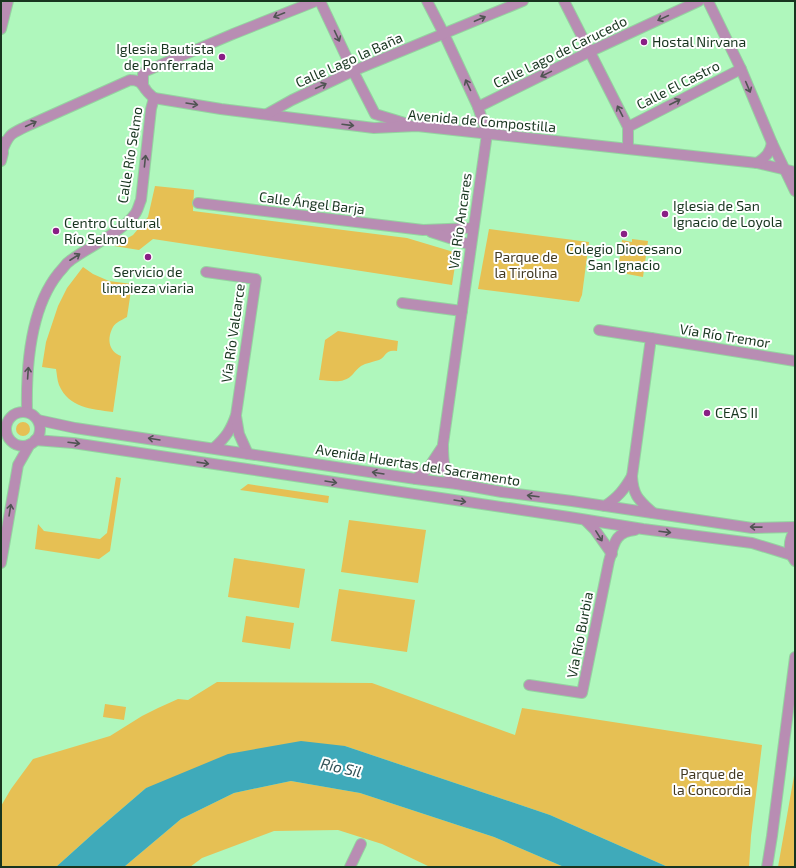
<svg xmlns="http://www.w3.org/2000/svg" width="796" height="868" font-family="'Exo 2',sans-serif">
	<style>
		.green { fill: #e6c054 }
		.water { fill: #3faaba }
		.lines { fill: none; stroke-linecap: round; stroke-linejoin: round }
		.minor-casing { stroke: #94d4a0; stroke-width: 12 }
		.minor { stroke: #b88db3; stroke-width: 10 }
		.oneway { stroke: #505453 }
		.poi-dot { fill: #891f85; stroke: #fff; stroke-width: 1.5 }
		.labels { text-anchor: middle; stroke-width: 4; stroke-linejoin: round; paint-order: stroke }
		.poi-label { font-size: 14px; fill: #18351f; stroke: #fff; text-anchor: start }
		.street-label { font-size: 14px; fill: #18351f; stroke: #fff }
		.park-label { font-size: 14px; fill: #423922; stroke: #fff }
		.water-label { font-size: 15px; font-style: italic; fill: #325257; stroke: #fff }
	</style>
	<rect width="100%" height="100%" fill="#aff7bc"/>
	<g class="green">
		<polygon points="155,186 194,190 193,211 407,238 457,253 452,285 153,239 139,250 114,246 133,235 148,217"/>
		<polygon points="489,229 589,242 582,295 579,302 478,289"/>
		<polygon points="632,239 648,241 643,277 627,274 627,273 618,271 622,240 632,242"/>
		<path d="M83,267L93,274L109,281L132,284L127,317C122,320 116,322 113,327C107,338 108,351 121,356L113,412C91,409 69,408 59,385C57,380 57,374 56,369L42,367L46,342L58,306L67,288Z"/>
		<path d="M338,331L398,341L397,351C385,349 387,356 379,360C373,362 366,363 361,366C354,371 352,378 344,380C336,383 327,380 319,380L325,340Z"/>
		<circle cx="23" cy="429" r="7"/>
		<polygon points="116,477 121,478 110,551 99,559 35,549 38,524 44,531 100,539 107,533"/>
		<polygon points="248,484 329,496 328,503 240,490"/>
		<polygon points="349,520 426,530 418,583 341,572"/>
		<polygon points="234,558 305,569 299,608 228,597"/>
		<polygon points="339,589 415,600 407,652 331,641"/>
		<polygon points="246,616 294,623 290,649 242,642"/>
		<polygon points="217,682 372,683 515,735 522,708 762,745 751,836 749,867 668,867 550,815 345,746 146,788 96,831 56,867 1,867 1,806 11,789 33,759 110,736 142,716 158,708 178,699 188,700"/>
		<polygon points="105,704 126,707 124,720 103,717"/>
		<polygon points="795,770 795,867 778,867"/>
		<polygon points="291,781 360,793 494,837 564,867 430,867 382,844 338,830 274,831 202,858 190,867 124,867 181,819 234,793"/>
	</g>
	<polygon class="water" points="301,741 345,746 550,815 668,867 564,867 494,837 360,793 291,781 234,793 181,819 124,867 56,867 96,831 146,788 228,754"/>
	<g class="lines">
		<g class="minor-casing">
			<g id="minor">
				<polyline points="320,1 353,71 375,114 408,124"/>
				<path d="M427,1L444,34L478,107L487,134L443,444C443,463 443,470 457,484"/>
				<polyline points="564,1 628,127 628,148"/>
				<polyline points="708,1 741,69 772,143 795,191"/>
				<polyline points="1,29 8,1"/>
				<polyline points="143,84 143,74 146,71 233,34 316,1"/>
				<polyline points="154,98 221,109 374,128 417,126 757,163 795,172"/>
				<polyline points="478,107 589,52 699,1"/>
				<polyline points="267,114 292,100 353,71 523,1"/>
				<polyline points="628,127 741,69"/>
				<path d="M3,149C9,134 11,134 25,127L130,80C140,80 141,83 146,90C148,93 151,95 154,98"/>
				<polyline points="1,161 3,153 2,142"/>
				<path d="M757,163C766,157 770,153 772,143"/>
				<polyline points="198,203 423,230 473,228"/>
				<polyline points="431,232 471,245"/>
				<path d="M206,272L256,279L236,415C231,430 226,437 214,448"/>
				<polyline points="402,303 462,311"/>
				<polyline points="599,330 651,338"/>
				<path d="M27,412C26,367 30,303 63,268C65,265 68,262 71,260C90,246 122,232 135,214C138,210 139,204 141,200L151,109L154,98"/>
				<circle cx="23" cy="429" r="17"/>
				<polyline points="236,416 239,434 248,454"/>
				<polyline points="38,420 75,428 416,479 457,484 502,492 572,501 752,528 795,527"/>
				<polyline points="35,440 73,443 569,517 643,529 752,543 775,550 791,555"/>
				<polyline points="416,479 429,467 443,446"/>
				<path d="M605,506C618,497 624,490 632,476"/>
				<path d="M653,513C639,500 633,496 632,476L651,338L795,361"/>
				<polyline points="585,520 595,530 612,554"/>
				<path d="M795,530C788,541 788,551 795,561"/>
				<polyline points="1,563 18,465 30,444"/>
				<path d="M529,685L582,693L609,561C614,545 614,532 635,530"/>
				<polyline points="350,867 361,844"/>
				<polyline points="767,867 772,836 795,657"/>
			</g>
		</g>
		<use href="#minor" class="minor"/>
	</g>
	<defs><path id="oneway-shaft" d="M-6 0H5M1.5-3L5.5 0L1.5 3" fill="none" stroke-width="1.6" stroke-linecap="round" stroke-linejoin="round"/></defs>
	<g class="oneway">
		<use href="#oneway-shaft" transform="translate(279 15) rotate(158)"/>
		<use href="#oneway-shaft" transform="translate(663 18) rotate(155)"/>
		<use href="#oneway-shaft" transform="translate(480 19) rotate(-23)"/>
		<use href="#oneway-shaft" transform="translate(337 36) rotate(65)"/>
		<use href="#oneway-shaft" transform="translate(546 74) rotate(154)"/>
		<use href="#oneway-shaft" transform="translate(468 85) rotate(-115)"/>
		<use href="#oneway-shaft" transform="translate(321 86) rotate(-25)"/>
		<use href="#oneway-shaft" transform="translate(748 87) rotate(67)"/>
		<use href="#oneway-shaft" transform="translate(675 102) rotate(-27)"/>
		<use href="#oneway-shaft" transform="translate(192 104) rotate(9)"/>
		<use href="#oneway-shaft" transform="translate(620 111) rotate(-117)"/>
		<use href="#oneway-shaft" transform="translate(31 124) rotate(-25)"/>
		<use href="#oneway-shaft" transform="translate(348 125) rotate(7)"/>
		<use href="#oneway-shaft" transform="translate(145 161) rotate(-84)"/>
		<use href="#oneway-shaft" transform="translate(75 257) rotate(-33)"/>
		<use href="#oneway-shaft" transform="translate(28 373) rotate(-86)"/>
		<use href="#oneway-shaft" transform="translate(154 439) rotate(-171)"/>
		<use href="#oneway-shaft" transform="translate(74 443) rotate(7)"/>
		<use href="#oneway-shaft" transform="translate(203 463) rotate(8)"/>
		<use href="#oneway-shaft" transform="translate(378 473) rotate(-171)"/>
		<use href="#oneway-shaft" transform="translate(331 482) rotate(9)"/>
		<use href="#oneway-shaft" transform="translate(533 496) rotate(-173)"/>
		<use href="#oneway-shaft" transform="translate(460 501) rotate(9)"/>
		<use href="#oneway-shaft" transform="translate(10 510) rotate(-81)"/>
		<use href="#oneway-shaft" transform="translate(756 527) rotate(-179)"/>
		<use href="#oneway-shaft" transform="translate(665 532) rotate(7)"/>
		<use href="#oneway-shaft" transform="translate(599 536) rotate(58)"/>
	</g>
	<g class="poi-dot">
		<circle cx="644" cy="42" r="4"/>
		<circle cx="222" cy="57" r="4"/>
		<circle cx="665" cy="214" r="4"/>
		<circle cx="56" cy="231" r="4"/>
		<circle cx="624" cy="234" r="4"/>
		<circle cx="148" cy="257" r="4"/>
		<circle cx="707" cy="413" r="4"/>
	</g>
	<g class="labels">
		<g class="poi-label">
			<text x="652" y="47">Hostal Nirvana</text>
			<text x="214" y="54" text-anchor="end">Iglesia Bautista<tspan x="214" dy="16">de Ponferrada</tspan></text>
			<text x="673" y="211">Iglesia de San<tspan x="673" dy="16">Ignacio de Loyola</tspan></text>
			<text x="64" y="228">Centro Cultural<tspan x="64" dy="16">Río Selmo</tspan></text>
			<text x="624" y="254" text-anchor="middle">Colegio Diocesano<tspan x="624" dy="16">San Ignacio</tspan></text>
			<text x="148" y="277" text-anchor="middle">Servicio de<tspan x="148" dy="16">limpieza viaria</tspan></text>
			<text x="715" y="418">CEAS II</text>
		</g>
		<g class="street-label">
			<text transform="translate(560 52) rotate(-26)" y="5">Calle Lago de Carucedo</text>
			<text transform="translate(349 60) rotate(-24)" y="5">Calle Lago la Baña</text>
			<text transform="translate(678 85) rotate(-27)" y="5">Calle El Castro</text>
			<text transform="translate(482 121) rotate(5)" y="5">Avenida de Compostilla</text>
			<text transform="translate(130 155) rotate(-81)" y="5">Calle Río Selmo</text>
			<text transform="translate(312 203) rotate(7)" y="5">Calle Ángel Barja</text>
			<text transform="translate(460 221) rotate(-82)" y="5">Vía Río Ancares</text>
			<text transform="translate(233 333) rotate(-82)" y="5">Vía Río Valcarce</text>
			<text transform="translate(725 336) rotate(9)" y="5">Vía Río Tremor</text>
			<text transform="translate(418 465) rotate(9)" y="5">Avenida Huertas del Sacramento</text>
			<text transform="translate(580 635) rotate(-79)" y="5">Vía Río Burbia</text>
		</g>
		<g class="park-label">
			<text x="526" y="262">Parque de<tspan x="526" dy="16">la Tirolina</tspan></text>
			<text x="712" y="779">Parque de<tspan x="712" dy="16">la Concordia</tspan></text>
		</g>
		<g class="water-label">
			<text transform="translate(341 768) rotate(13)" y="5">Río Sil</text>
		</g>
	</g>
	<rect width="796" height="868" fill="none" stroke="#18351f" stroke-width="4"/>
</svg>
